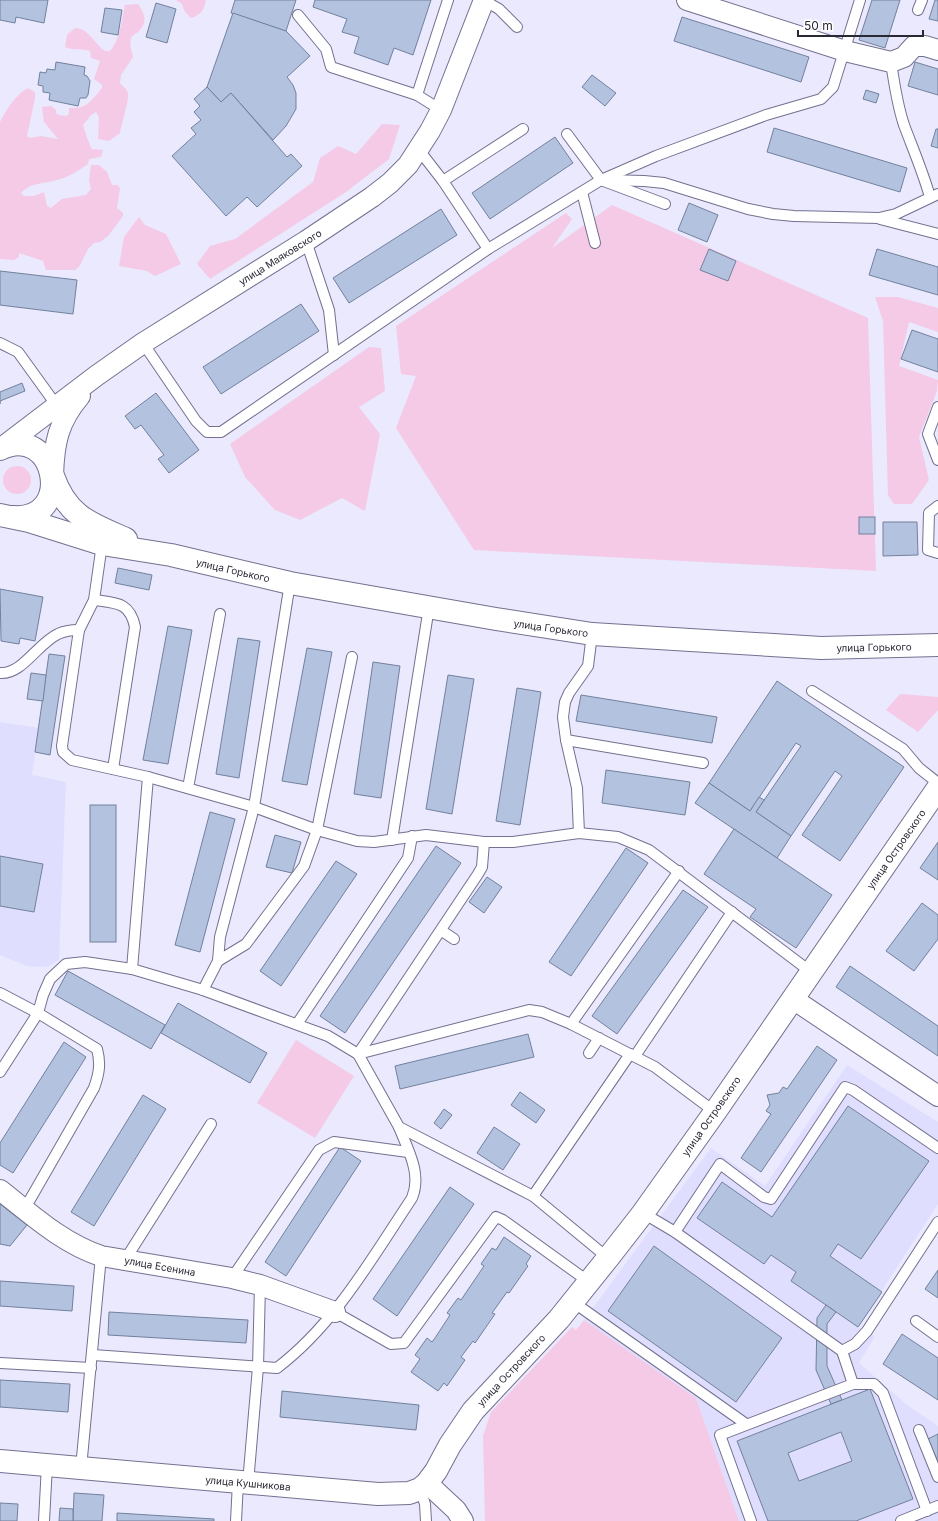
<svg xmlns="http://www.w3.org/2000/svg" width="938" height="1521" font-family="Inter,sans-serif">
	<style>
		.built { fill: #e0defe }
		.green { fill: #f5cae6 }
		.building { fill: #b2c2df; stroke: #72819d; fill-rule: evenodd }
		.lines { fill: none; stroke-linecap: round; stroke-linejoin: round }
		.service-casing { stroke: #73718f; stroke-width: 12 }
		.minor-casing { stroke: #73718f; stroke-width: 22 }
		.tertiary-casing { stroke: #73718f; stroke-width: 24 }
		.service { stroke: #fff; stroke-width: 10 }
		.minor { stroke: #fff; stroke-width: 20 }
		.tertiary { stroke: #fff; stroke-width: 22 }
		.labels { text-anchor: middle; stroke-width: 3; stroke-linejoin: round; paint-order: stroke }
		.street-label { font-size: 10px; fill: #292835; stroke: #fff }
	</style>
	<rect width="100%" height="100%" fill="#eae9fe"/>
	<g class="built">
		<polygon points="0,722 39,728 32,775 66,782 59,960 47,967 27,966 0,955"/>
		<polygon points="847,1065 938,1122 938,1204 858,1327 875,1336 859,1363 907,1405 938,1426 938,1521 739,1521 696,1398 584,1320 711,1148 765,1186"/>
	</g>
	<g class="green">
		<path d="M176,0H206C204,10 201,15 191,18L185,12L182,4Z"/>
		<path d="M138,4C144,13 148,20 140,30C138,33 133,34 131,38C129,44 132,52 133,57L121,75L120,83C122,86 127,89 128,93C130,96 121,126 120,133L109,141L98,139L99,117L96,112L91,115L83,125C84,128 90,147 92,149L103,150L101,157L89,159L88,164C78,171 69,177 57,180C43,184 31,182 21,193L24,196H34L44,192L47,206L51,208L62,199L86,195L91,189L89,180L91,165H99L107,172L112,185H117L120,188L117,208L123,213V216L108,236L100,242L94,243L88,249L79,267L75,270H46L43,261L19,253V257L14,260L0,259V122C6,110 16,94 28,88L35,92V98L27,136L30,138L41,136L58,139L44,122L42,107L51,106L56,110V113L59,115L66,116L69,114V108C87,109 91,101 102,88V85L94,79L100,61L91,58L90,51C82,48 74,51 65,47L67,35L75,28C88,28 95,44 105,51H110C120,40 122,19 125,5Z"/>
		<polygon points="382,124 400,125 389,159 346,192 210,279 197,264 210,246 235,239 313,182 320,158 338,146 356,154"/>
		<polygon points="612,205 868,318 876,571 474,550 396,428 416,376 401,374 396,326 566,213 572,219 552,248"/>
		<polygon points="139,217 145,225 166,234 181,264 155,276 147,271 119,266 124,237"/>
		<polygon points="875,297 898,297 938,308 938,332 909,322 899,366 938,380 937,391 919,437 929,480 912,504 894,504 888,495 883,321"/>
		<polygon points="369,347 381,348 385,391 359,407 380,434 365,511 342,498 300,520 275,510 245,477 230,444"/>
		<circle cx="17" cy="480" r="14"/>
		<polygon points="900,694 938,697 938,710 918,732 886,710"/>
		<polygon points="296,1040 354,1076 315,1138 257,1103"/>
		<polygon points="584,1320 696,1398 739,1521 485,1521 483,1436 491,1412 572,1327 576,1330"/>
	</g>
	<g class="building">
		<polygon points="0,0 48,0 44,23 16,17 15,23 0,20"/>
		<polygon points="235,0 296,0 286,31 231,13"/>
		<polygon points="315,0 431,0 413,55 394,48 388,65 354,53 359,37 342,32 347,19 313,7"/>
		<polygon points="872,0 900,0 885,48 859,40"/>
		<polygon points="935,0 938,0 938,21 929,19"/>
		<polygon points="156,3 176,9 167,43 146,37"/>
		<polygon points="105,8 122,10 118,35 101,32"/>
		<polygon points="233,13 286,31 310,56 287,77 293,85 296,93 296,109 286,126 273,140 231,93 221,102 207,87"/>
		<polygon points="682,17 809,57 801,82 674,41"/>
		<polygon points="56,62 85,67 84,75 87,76 90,81 88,95 86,98 80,98 78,106 49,100 50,93 43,92 43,86 38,85 40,72 46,73 47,69 55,70"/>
		<polygon points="915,62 938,69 938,95 908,86"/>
		<polygon points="592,75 616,93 605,106 582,87"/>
		<polygon points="207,87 221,102 231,93 287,157 291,154 302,166 257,207 247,197 226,216 172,156 196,134 191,128 201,120 194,112 200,106 194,99"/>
		<polygon points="866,90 879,94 876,103 863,99"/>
		<polygon points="774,128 907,168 900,192 767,152"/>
		<polygon points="936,129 938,129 938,148 931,146"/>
		<polygon points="555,137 573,163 490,219 472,193"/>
		<polygon points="689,203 718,215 707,242 678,230"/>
		<polygon points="441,209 457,235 349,303 333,278"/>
		<polygon points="709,249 736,261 728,281 700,270"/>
		<polygon points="877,249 938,267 938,295 869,275"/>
		<polygon points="0,271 77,280 73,314 0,305"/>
		<polygon points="301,304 319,331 221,394 203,367"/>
		<polygon points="912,330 938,339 938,372 901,359"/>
		<polygon points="22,383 25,391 0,401 0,404 0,392"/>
		<polygon points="156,393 199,450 169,473 158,459 164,455 141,425 135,429 125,416"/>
		<rect x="859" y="517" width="16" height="17"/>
		<polygon points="883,522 917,522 918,555 883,556"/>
		<polygon points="118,568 152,575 149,590 115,583"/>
		<polygon points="0,589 43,597 35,641 20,638 19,644 1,641"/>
		<polygon points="168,626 192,630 168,764 143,760"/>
		<polygon points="238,638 260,641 239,778 216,774"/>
		<polygon points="307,648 332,652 307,785 282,781"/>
		<polygon points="49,654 65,656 50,755 35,752"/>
		<polygon points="373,662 400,666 381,798 354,794"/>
		<polygon points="31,673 46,675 43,701 27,699"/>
		<polygon points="448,675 474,679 452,814 426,809"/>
		<polygon points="777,681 904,767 840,861 802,835 842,776 835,771 791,836 756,812 801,746 796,743 750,811 709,783"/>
		<polygon points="517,688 541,692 520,825 496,821"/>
		<polygon points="581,695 717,717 712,743 576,721"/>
		<polygon points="606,770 690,782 685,815 602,803"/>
		<polygon points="709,783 750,811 759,797 764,800 756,812 791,836 777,858 695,803"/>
		<rect x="90" y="805" width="26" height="137"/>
		<polygon points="210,812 235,819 200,952 175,945"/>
		<polygon points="734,829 832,895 796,948 750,917 756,909 704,874"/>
		<polygon points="275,835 301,842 292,873 266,867"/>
		<polygon points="938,842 938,880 920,868"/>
		<polygon points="436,846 461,863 345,1033 320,1016"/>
		<polygon points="626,848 648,863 571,976 549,962"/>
		<polygon points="0,856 43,864 34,912 0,906"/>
		<polygon points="336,861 357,874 281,986 260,971"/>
		<polygon points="487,877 502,887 484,913 469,902"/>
		<polygon points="683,890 708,907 617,1034 592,1016"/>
		<polygon points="922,903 938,915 938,939 914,971 886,951"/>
		<polygon points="850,966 938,1026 938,1056 836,987"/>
		<polygon points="68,971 165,1025 151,1049 55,995"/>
		<polygon points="178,1003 267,1053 250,1083 161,1033"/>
		<polygon points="528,1034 534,1057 400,1089 395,1066"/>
		<polygon points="64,1042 86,1057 13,1173 0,1165 0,1143"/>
		<polygon points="817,1046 837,1060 761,1172 741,1158 771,1114 766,1111 770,1105 767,1095 779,1093 783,1087 787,1089"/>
		<polygon points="520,1092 545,1110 536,1123 511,1105"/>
		<polygon points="143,1095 166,1109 94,1226 71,1212"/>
		<polygon points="848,1106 929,1161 861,1259 838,1244 830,1256 882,1292 858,1327 791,1281 796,1272 771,1255 764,1264 697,1218 722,1182 772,1217"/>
		<polygon points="444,1109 452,1115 441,1129 434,1123"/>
		<polygon points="494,1127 520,1144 503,1170 477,1153"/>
		<polygon points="340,1147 361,1161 286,1276 265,1262"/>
		<polygon points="450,1187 474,1204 397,1316 373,1299"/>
		<polygon points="0,1204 27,1225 10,1246 0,1244"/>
		<polygon points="504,1237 531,1256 526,1264 528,1266 509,1293 507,1292 492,1313 495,1314 475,1343 473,1341 461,1357 465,1360 447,1386 444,1383 438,1391 411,1372 420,1359 415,1355 427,1338 432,1342 435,1338 450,1315 447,1313 458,1298 461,1300 484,1266 481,1264 492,1248 496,1250"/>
		<polygon points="654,1246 782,1338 736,1402 608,1311"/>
		<polygon points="938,1270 938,1298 925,1289"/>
		<polygon points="0,1281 74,1286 72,1311 0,1306"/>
		<polygon points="826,1305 836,1312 827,1324 827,1366 842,1400 831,1404 816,1370 817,1318"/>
		<polygon points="109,1312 248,1320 246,1343 108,1335"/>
		<polygon points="902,1334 938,1358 938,1400 883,1364"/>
		<polygon points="0,1380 70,1384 68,1412 0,1407"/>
		<path d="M870,1389L913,1499L856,1521H768L737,1441ZM841,1432L852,1461L799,1481L788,1453Z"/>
		<polygon points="282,1391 419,1405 416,1430 280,1417"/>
		<polygon points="938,1434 938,1462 928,1439"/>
		<polygon points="74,1493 104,1495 102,1521 73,1521"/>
		<polygon points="0,1503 18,1504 17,1521 0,1521"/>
		<polygon points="60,1508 73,1509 73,1521 59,1521"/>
		<polygon points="117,1513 214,1519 214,1521 117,1521"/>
	</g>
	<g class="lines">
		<g class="service-casing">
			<g id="service">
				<polyline points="483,0 499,9 517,27"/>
				<polyline points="918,10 922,0"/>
				<polyline points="298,15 326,49 331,67 417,95 441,110"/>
				<path d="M891,62C894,83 897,104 904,125C913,149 923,172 930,197"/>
				<polyline points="417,95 448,0"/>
				<polyline points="567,134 601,180 665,204"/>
				<polyline points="419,150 443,181 488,249 601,180 656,156 766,115 821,99 833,87 860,0"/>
				<polyline points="606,180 644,181 664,183 748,209 773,214 794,216 879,218 896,214 938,194"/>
				<polyline points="443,181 523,129"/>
				<polyline points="582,192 595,243"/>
				<polyline points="880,219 938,234"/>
				<polyline points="306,241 329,310 334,355"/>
				<polyline points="0,343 18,352 57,406"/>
				<polyline points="143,343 196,421 207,432 221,432 488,249"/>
				<polyline points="938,407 928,434 938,460"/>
				<polyline points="938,506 929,513 928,550 938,553"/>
				<polyline points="102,544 94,600 79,630 62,746 63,752 72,760 148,777 254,807 317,830 357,841 374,842 426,835 484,842 513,842 579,833 618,837 649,850 811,972"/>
				<path d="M94,600C116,603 130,602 135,627L113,769"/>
				<path d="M0,673C22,675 38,643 58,634C64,631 72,630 79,630"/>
				<polyline points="812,691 903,749 919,768 938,783"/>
				<polyline points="566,740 703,763"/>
				<polyline points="188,788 220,614"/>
				<polyline points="579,833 577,788 566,740 563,717 565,702 569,693 588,666 592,634"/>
				<polyline points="392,840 429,607"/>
				<polyline points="442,931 454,939"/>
				<polyline points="218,961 246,944 304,866 317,830 352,657"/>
				<polyline points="132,969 148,777"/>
				<polyline points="203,990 218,961 220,937 254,807 290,583"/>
				<path d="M0,993L38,1013L97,1049C101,1064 99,1074 94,1088L24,1210"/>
				<polyline points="297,1024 408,858 412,836"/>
				<polyline points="571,1024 679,871"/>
				<polyline points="589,1053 599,1038"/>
				<polyline points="358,1054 529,1010 542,1012 571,1024 655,1067 715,1112"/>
				<polyline points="358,1054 478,874 482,867 484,842"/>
				<polyline points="635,1056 732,912"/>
				<polyline points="0,1072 38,1013 43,995 50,979 66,964 85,962 132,969 203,990 328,1036 358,1054 399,1127 533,1196 608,1258"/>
				<polyline points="533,1196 630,1054"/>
				<polyline points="643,1213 675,1232 842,1351 853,1384"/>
				<polyline points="675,1232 720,1164 764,1197 771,1199 845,1087 853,1090 938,1148"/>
				<polyline points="125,1260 211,1124"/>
				<polyline points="232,1278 319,1150 334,1142 408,1152"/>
				<polyline points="573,1302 746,1424"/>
				<polyline points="335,1312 391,1344 404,1343 496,1217 503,1220 589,1282"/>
				<polyline points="916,1321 938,1337"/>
				<polyline points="842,1351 855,1344 867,1331 938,1222"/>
				<path d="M93,1355L277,1368C335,1324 372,1258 412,1198C422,1174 408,1150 399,1127"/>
				<polyline points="0,1363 91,1368"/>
				<polyline points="919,1430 938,1477"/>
				<polyline points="81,1468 101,1256"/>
				<polyline points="248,1483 258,1367 260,1285"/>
				<polyline points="420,1489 425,1504 426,1521"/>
				<polyline points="44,1521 47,1465"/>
				<polyline points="236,1521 238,1482"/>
				<polyline points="751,1521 720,1435 853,1384 874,1384 883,1393 927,1511"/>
				<polyline points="901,1521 938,1506"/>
			</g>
		</g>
		<g class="minor-casing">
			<g id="minor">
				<polyline points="687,0 845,51 891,62 904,57 914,46 925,46 938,50"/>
				<polyline points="0,449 96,376 143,343 306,241 372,197 390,183 408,165 430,131 441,110 484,0"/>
				<path d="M53,476C54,443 58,422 80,396"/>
				<polyline points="793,999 938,1096"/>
				<path d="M0,1190C32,1215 62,1243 101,1256L232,1278L260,1285L335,1312"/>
				<polyline points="427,1483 456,1510 463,1521"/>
			</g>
		</g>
		<g class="tertiary-casing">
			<g id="tertiary">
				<path d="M0,449C57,422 75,522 13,517"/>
				<path d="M53,476C67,516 89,523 126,539"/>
				<polyline points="0,515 29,521 102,544 171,555 290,583 496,619 592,634 821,648 938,645"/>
				<polyline points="0,1461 378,1494 409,1493 420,1489 427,1483 436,1471 450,1445 473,1411 559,1319 608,1258 643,1213 715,1112 938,788"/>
			</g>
		</g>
		<use href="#service" class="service"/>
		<use href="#minor" class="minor"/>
		<use href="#tertiary" class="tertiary"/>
	</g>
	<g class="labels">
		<g class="street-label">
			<text transform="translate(280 257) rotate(-32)" y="4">улица Маяковского</text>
			<text transform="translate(233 570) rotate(13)" y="4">улица Горького</text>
			<text transform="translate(551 628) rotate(8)" y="4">улица Горького</text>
			<text transform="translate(874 647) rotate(-1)" y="4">улица Горького</text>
			<text transform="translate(896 849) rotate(-55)" y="4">улица Островского</text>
			<text transform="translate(711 1116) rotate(-55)" y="4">улица Островского</text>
			<text transform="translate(160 1266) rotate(10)" y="4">улица Есенина</text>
			<text transform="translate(511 1370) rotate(-47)" y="4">улица Островского</text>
			<text transform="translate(248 1483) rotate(5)" y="4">улица Кушникова</text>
		</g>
	</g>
	<path d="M798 30v6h125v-6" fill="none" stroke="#292835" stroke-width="2"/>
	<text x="804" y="30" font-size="12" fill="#292835" stroke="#ffffff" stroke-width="3" paint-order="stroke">50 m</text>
</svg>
